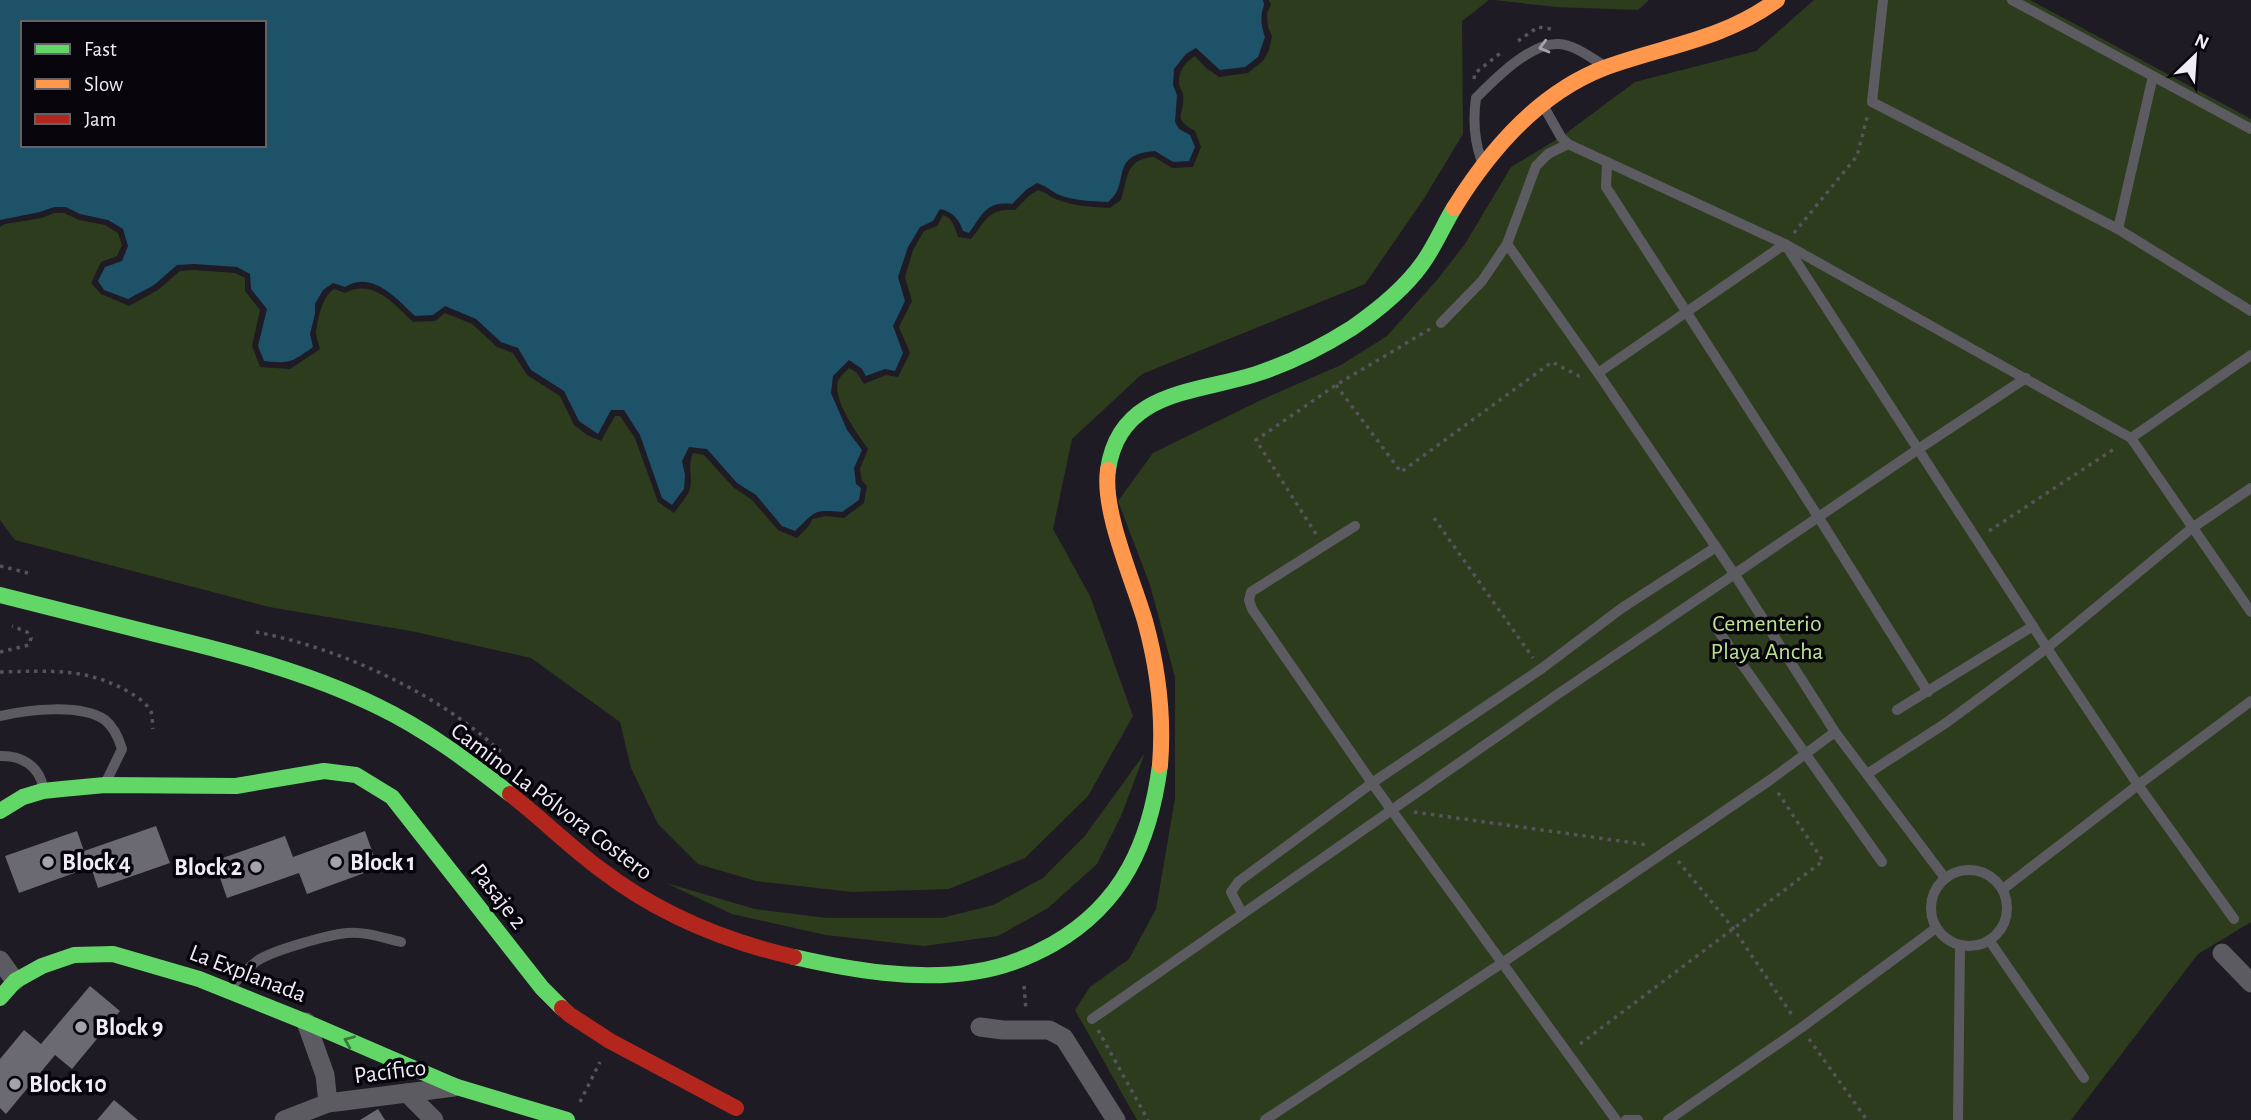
<svg xmlns="http://www.w3.org/2000/svg" width="2251" height="1120" font-family="'Alegreya Sans',sans-serif">
	<style>
		.green { fill: #2e3c1e }
		.water { fill: #1d5268; fill-rule: evenodd }
		.building { fill: #6b6972 }
		.lines { fill: none; stroke-linecap: round; stroke-linejoin: round }
		.path { stroke: #56535b; stroke-width: 3.5; stroke-dasharray: 3.5 5; stroke-linecap: butt }
		.lane { stroke: #5d5b62; stroke-width: 10 }
		.street { stroke: #5d5b62; stroke-width: 19 }
		.fast { stroke: #63d668; stroke-width: 16 }
		.slow { stroke: #ff974d; stroke-width: 16 }
		.jam { stroke: #b3261e; stroke-width: 16 }
		.oneway { stroke: #a6a3ac }
		.oneway2 { stroke: #3a783e }
		.poi-dot { fill: #a6a2ad; stroke: #07050b; stroke-width: 2.5 }
		.labels { text-anchor: middle; stroke-width: 7; stroke-linejoin: round; paint-order: stroke }
		.park-label { font-size: 24px; fill: #b8e28e; stroke: #07050b }
		.street-label { font-size: 24px; fill: #efebf7; stroke: #07050b }
		.poi-label { font-size: 24px; font-weight: bold; fill: #efebf7; stroke: #07050b; text-anchor: start }
	</style>
	<rect width="100%" height="100%" fill="#1e1b24"/>
	<g class="green">
		<path d="M1269,0H1489L1462,21L1463,134L1423,200L1365,284L1142,374L1072,439L1053,529L1090,596L1133,716L1088,796L1025,858L949,889L852,892L756,881L698,864L658,824L631,768L620,722L531,658L411,631L269,607L15,540L0,520V227L5,224L42,218L54,213H64L79,220L105,225L118,233L122,245L117,256L101,262L91,283L101,294L129,306L158,290L180,271L194,270L235,273L245,278V291L260,310L252,346L260,367L290,369L320,349C319,344 316,337 316,332C318,318 322,297 334,289L345,293C373,278 394,304 413,322L435,321L445,313L472,324L497,347L513,353L527,375L560,396L574,425L587,435L601,441L615,416H620L635,438L658,502L674,513C678,507 688,496 690,489C693,476 687,465 693,453L704,455L733,487L752,500L778,530L797,538L807,528L813,519L826,516L844,518L864,503L867,486L862,481L860,469L868,449C858,434 832,400 838,381C840,376 845,372 849,368L857,373L864,384L886,375L898,377L910,353L899,327L912,301L905,277L913,250L924,231L937,226L943,215C953,218 955,228 958,237L971,239C987,220 988,208 1015,210L1030,195L1038,190C1046,192 1051,198 1058,200C1075,206 1092,207 1110,208L1121,200C1128,178 1125,159 1154,157L1172,168L1193,167L1201,147L1195,131C1170,118 1186,114 1183,94C1182,90 1179,87 1179,83C1178,72 1186,61 1195,56L1206,68L1219,77L1248,73L1263,61L1269,50L1272,36L1268,27L1267,13L1271,5Z"/>
		<polygon points="1494,0 1649,0 1638,10 1556,7"/>
		<polygon points="1814,0 2030,0 2251,119 2251,922 2198,954 2071,1120 1137,1120 1075,1010 1090,987 1129,959 1156,909 1175,799 1175,677 1150,585 1118,501 1153,453 1261,400 1341,365 1387,336 1437,280 1465,244 1511,167 1561,137 1635,82 1756,51"/>
		<polygon points="1145,753 1121,816 1097,864 1048,908 998,936 924,946 826,935 732,914 666,883 755,909 827,918 942,918 993,905 1043,878 1084,837"/>
	</g>
	<path class="water" d="M0,0H1263L1264,5C1260,16 1261,26 1265,37L1258,57L1245,67L1220,70L1196,48L1186,54L1174,69L1173,85L1177,95L1175,122L1179,129L1190,135L1195,147L1189,161L1173,162L1155,151C1107,155 1132,184 1108,202C1092,201 1072,201 1057,194C1050,190 1046,186 1037,183L1026,190L1012,204C986,201 983,214 969,233L963,231C959,219 953,212 940,209L933,221L920,227L908,247L898,277L905,301L893,326L903,353L895,371L885,369L866,376L862,369L849,360L833,376L831,393L847,430L862,450L854,468L856,484L861,488L859,500L842,512C811,509 816,512 795,531L782,526L756,495L737,483L707,449L689,447L682,461L685,475L684,489L672,505L662,498L640,435L624,410H611L598,434L579,421L564,391L531,370L518,348L501,342L476,319L445,306L433,315L415,316C396,298 372,270 345,287L333,283L323,290L315,304V314L310,334L313,347C292,362 290,364 264,361L258,346L267,309L251,289L250,274L237,267L194,264L177,265L154,285L128,299L104,290L98,281L105,267L122,261L128,246L123,229L108,220L80,214L66,207H54L40,212L0,220ZM23,23H264V145H23Z"/>
	<g class="building">
		<polygon points="156,826 170,863 98,888 91,867 19,893 5,856 77,831 84,851"/>
		<polygon points="365,831 378,868 307,894 299,873 227,898 214,861 285,836 293,857"/>
		<polygon points="90,986 120,1011 72,1069 55,1055 6,1114 0,1108 0,1059 24,1030 41,1044"/>
		<polygon points="114,1100 138,1120 97,1120"/>
		<polygon points="378,1109 385,1120 360,1120"/>
	</g>
	<g class="lines">
		<g class="path">
			<polyline points="1518,41 1538,27 1551,29"/>
			<polyline points="1474,79 1475,73 1503,51"/>
			<polyline points="1794,233 1857,156 1868,114"/>
			<polyline points="1336,385 1401,472 1552,362 1579,376 1584,375"/>
			<polyline points="1434,518 1533,658"/>
			<polyline points="1989,531 2117,447"/>
			<polyline points="1316,534 1256,440 1336,385 1430,329"/>
			<polyline points="0,566 28,573"/>
			<path d="M256,632C340,648 438,693 501,752"/>
			<polyline points="0,652 29,645 31,638 27,632 12,626"/>
			<path d="M0,672C49,671 89,667 132,694C138,697 149,706 151,712C153,717 152,724 153,729"/>
			<polyline points="1414,812 1649,845"/>
			<polyline points="1678,861 1733,928 1792,1015"/>
			<polyline points="1024,986 1026,1010"/>
			<polyline points="1098,1030 1148,1120"/>
			<polyline points="1809,1039 1867,1120"/>
			<polyline points="1580,1044 1823,861 1777,791"/>
			<polyline points="580,1102 600,1062"/>
		</g>
		<g class="lane">
			<polyline points="1883,0 1872,102 2118,229 2251,311"/>
			<polyline points="2012,0 2251,129"/>
			<polyline points="1544,107 1561,137 1568,144 1785,244 2131,438 2251,355"/>
			<path d="M1481,159C1474,139 1473,119 1476,98C1495,79 1531,42 1559,44C1574,45 1587,55 1600,63"/>
			<polyline points="1607,164 1606,187 1819,518 1928,692"/>
			<polyline points="2118,229 2153,76"/>
			<polyline points="1507,244 1598,373"/>
			<polyline points="1441,323 1482,281 1507,244 1536,166 1548,154 1568,144"/>
			<polyline points="2131,438 2251,612"/>
			<polyline points="1355,526 1251,592 1249,600 1252,609 1372,783 1541,669 1622,608 1716,547"/>
			<polyline points="1717,629 1882,862"/>
			<polyline points="1897,710 2033,626"/>
			<path d="M0,716C28,710 80,703 105,720C114,727 119,739 122,749L106,782"/>
			<path d="M0,756C21,755 39,766 43,787"/>
			<polyline points="1867,774 1946,723 2047,648 2138,785 2234,919"/>
			<circle cx="1969" cy="908" r="38"/>
			<polyline points="1945,878 1835,732 1735,575 1598,373 1785,244 2047,648 2192,528 2251,488"/>
			<polyline points="2003,889 2138,785 2251,701"/>
			<polyline points="1242,913 1231,892 1238,882 1372,783 1616,1120"/>
			<polyline points="1989,940 2084,1078"/>
			<path d="M230,988C239,978 247,968 257,961C273,950 328,935 347,933C364,931 384,938 401,942"/>
			<polyline points="1092,1019 1558,694 1917,450 2026,378"/>
			<polyline points="1265,1120 1502,963 1770,780 1835,732"/>
			<polyline points="1626,1120 1638,1120"/>
			<polyline points="1668,1120 1801,1028 1936,928"/>
			<polyline points="1958,1120 1960,945"/>
		</g>
		<g class="street">
			<polyline points="2222,953 2251,983"/>
			<polyline points="0,960 15,981"/>
			<polyline points="306,1022 325,1075 328,1103"/>
			<polyline points="980,1027 1003,1030 1049,1030 1064,1038 1116,1120"/>
			<polyline points="407,1093 434,1120"/>
			<polyline points="284,1120 328,1103 454,1087"/>
		</g>
		<g class="fast">
			<path d="M1108,470C1119,390 1197,393 1256,374C1290,363 1322,347 1352,328C1378,310 1404,289 1422,264C1435,246 1443,226 1454,208"/>
			<path d="M0,595C52,608 103,621 155,634C230,652 307,672 377,706C425,729 468,761 510,794"/>
			<polyline points="0,811 23,797 43,791 62,789 105,785 236,786 324,771 356,775 392,797 542,988 562,1008"/>
			<path d="M794,957C851,970 915,981 973,972C1002,968 1028,958 1053,944C1123,904 1150,842 1160,765"/>
			<polyline points="0,998 15,981 42,966 74,955 113,954 199,979 306,1022 457,1087 567,1120"/>
		</g>
		<g class="slow">
			<path d="M1454,208C1490,150 1539,93 1604,68C1666,45 1721,41 1777,0"/>
			<path d="M1108,470C1102,511 1133,580 1145,621C1158,668 1164,716 1160,765"/>
		</g>
		<g class="jam">
			<path d="M510,794C541,818 569,846 600,869C657,913 724,941 794,957"/>
			<polyline points="562,1008 570,1015 610,1041 736,1108"/>
		</g>
	</g>
	<defs><path id="oneway-chevron" d="M-2-3.5L2.5 0L-2 3.5" fill="none" stroke-width="1.6" stroke-linecap="round" stroke-linejoin="round" transform="scale(1.75)"/></defs>
	<use class="oneway" href="#oneway-chevron" transform="translate(1544 47) rotate(165)"/>
	<use class="oneway2" href="#oneway-chevron" transform="translate(349 1041) rotate(-157)"/>
	<g class="poi-dot">
		<circle cx="48" cy="862" r="7"/>
		<circle cx="336" cy="862" r="7"/>
		<circle cx="256" cy="867" r="7"/>
		<circle cx="81" cy="1027" r="7"/>
		<circle cx="15" cy="1084" r="7"/>
	</g>
	<g class="labels">
		<g class="park-label">
			<text x="1767" y="631">Cementerio<tspan x="1767" dy="28">Playa Ancha</tspan></text>
		</g>
		<g class="street-label">
			<text transform="translate(552 801) rotate(37)" y="8">Camino La Pólvora Costero</text>
			<text transform="translate(499 896) rotate(52)" y="8">Pasaje 2</text>
			<text transform="translate(248 973) rotate(21)" y="8">La Explanada</text>
			<text transform="translate(390 1071) rotate(-7)" y="8">Pacífico</text>
		</g>
		<g class="poi-label">
			<text x="62" y="870">Block 4</text>
			<text x="350" y="870">Block 1</text>
			<text x="242" y="875" text-anchor="end">Block 2</text>
			<text x="95" y="1035">Block 9</text>
			<text x="29" y="1092">Block 10</text>
		</g>
	</g>
	<rect x="21" y="21" width="245" height="126" fill="#07050b" stroke="#646169" stroke-width="2"/>
	<rect x="35" y="44" width="35" height="10" fill="#63d668" stroke="#646169" stroke-width="2"/>
	<text x="84" y="56" font-size="21" fill="#efebf7">Fast</text>
	<rect x="35" y="79" width="35" height="10" fill="#ff974d" stroke="#646169" stroke-width="2"/>
	<text x="84" y="91" font-size="21" fill="#efebf7">Slow</text>
	<rect x="35" y="114" width="35" height="10" fill="#b3261e" stroke="#646169" stroke-width="2"/>
	<text x="84" y="126" font-size="21" fill="#efebf7">Jam</text>
	<g transform="translate(2195 56) rotate(25)" stroke="#07050b" stroke-width="5" paint-order="stroke">
	<path d="M0-5L12 26L0 18L-12 26Z" fill="#efebf7"/>
	<text y="-10" font-size="19" font-weight="bold" text-anchor="middle" fill="#efebf7">N</text>
	</g>
</svg>
